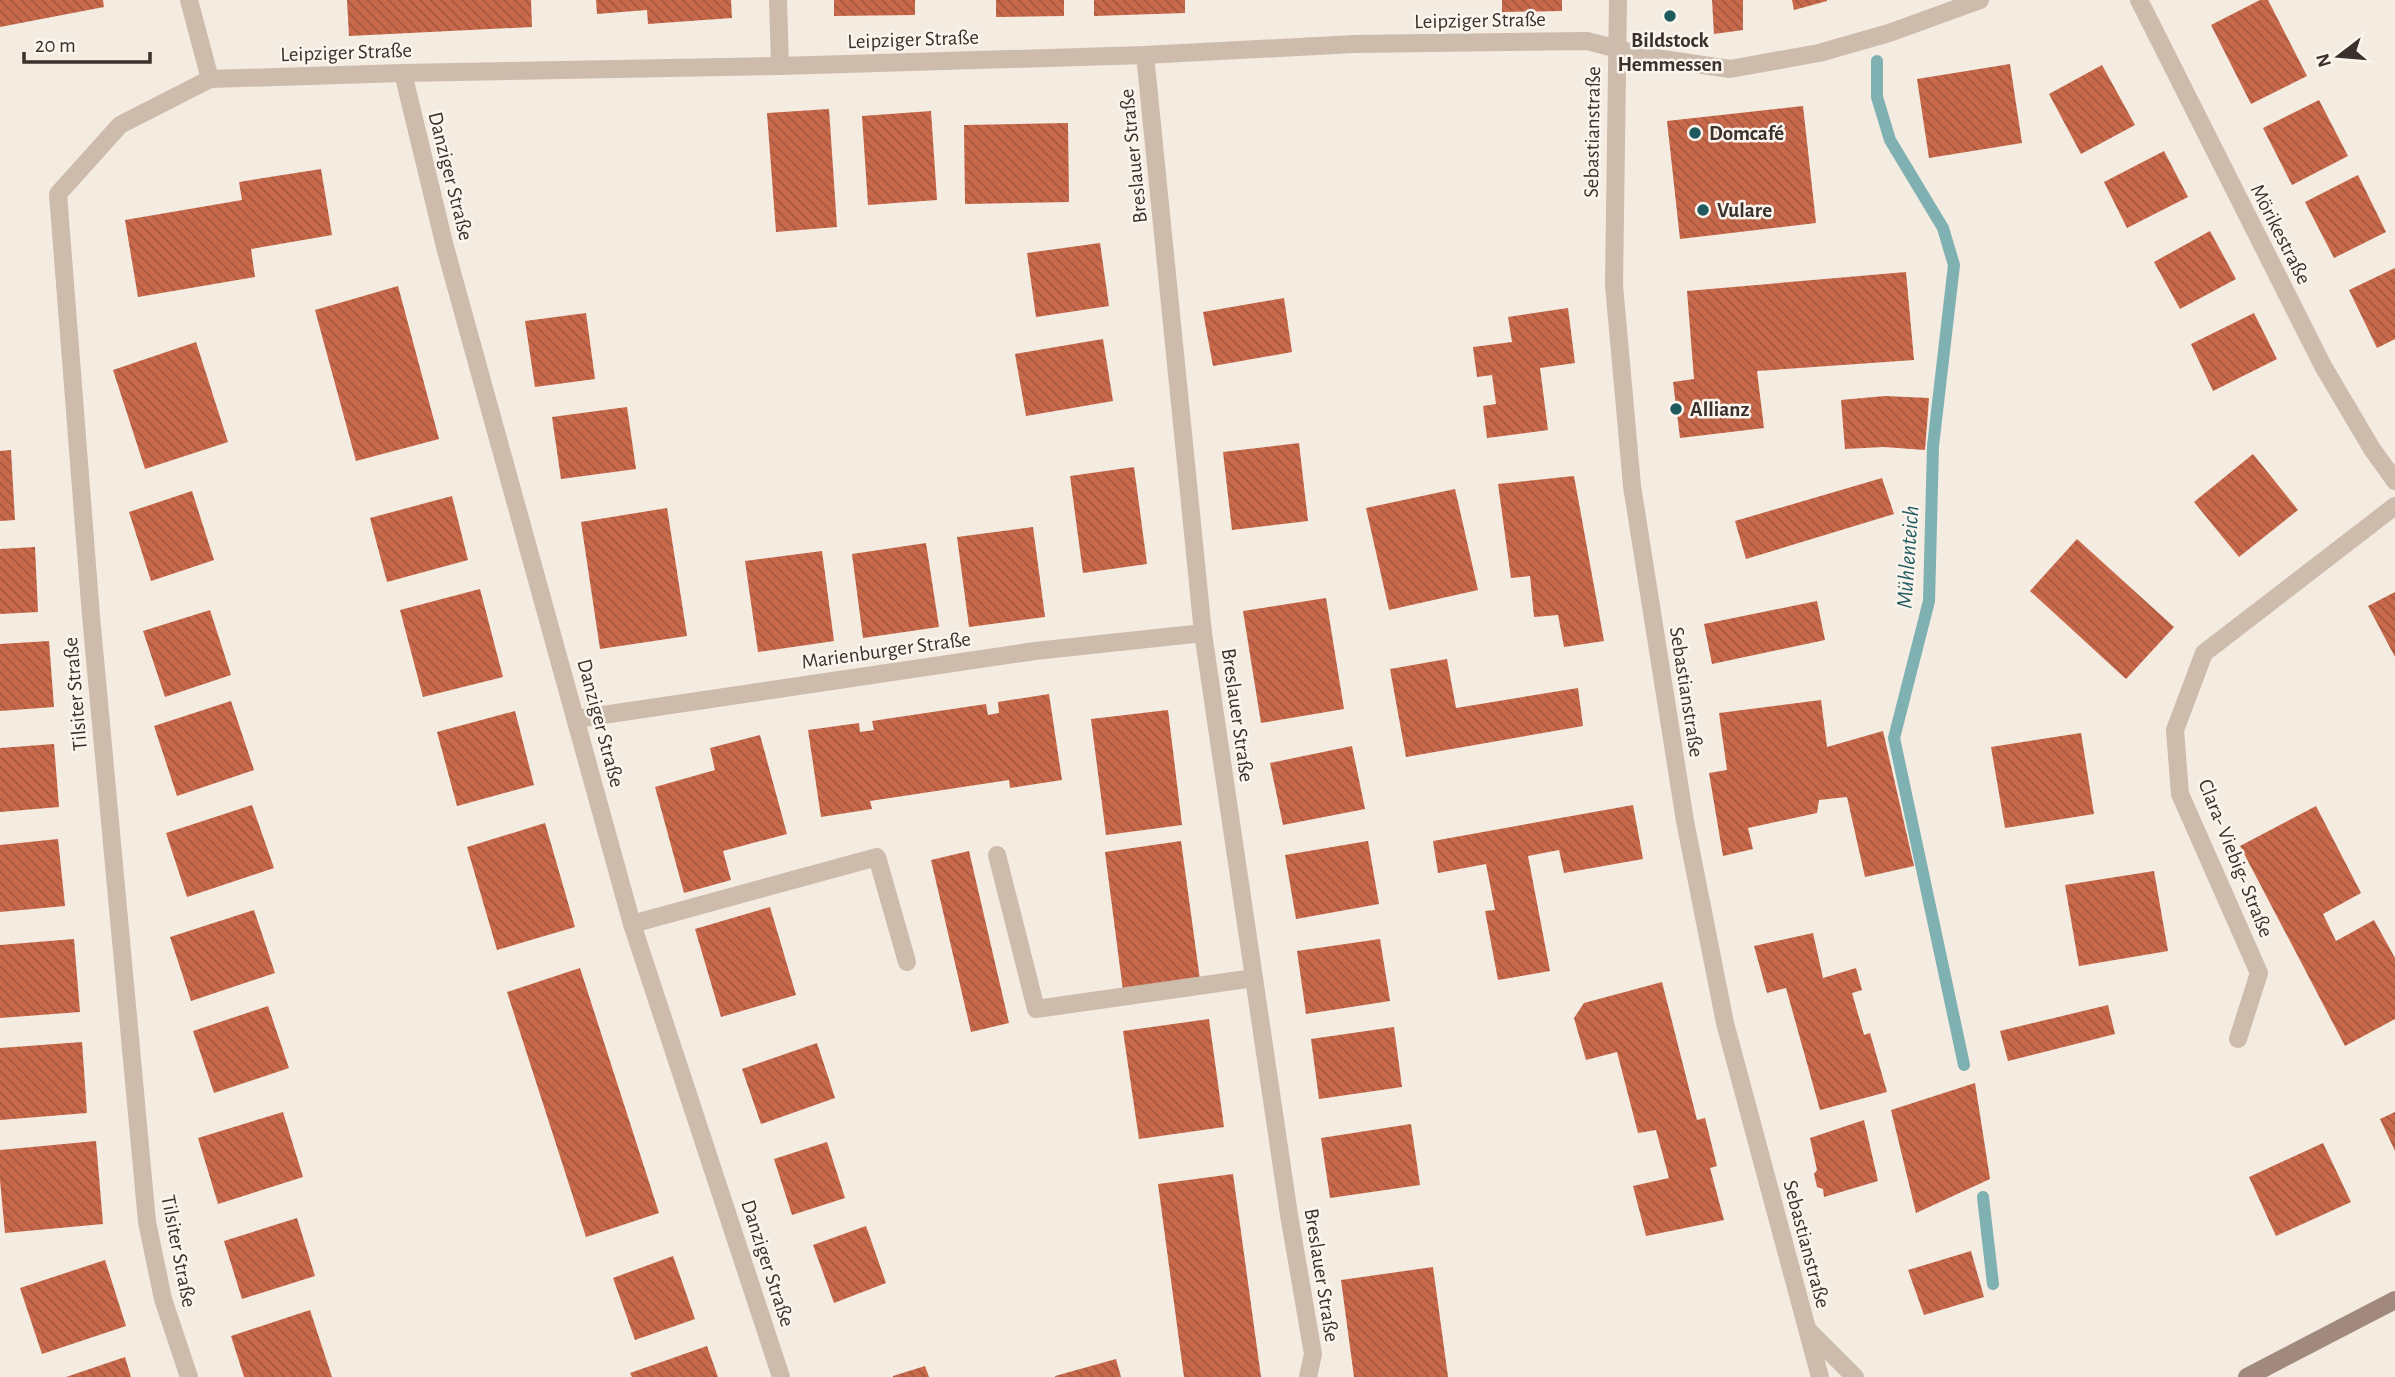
<svg xmlns="http://www.w3.org/2000/svg" width="2395" height="1377" font-family="'Alegreya Sans',sans-serif">
	<style>
		.lines { fill: none; stroke-linecap: round; stroke-linejoin: round }
		.stream { stroke: #7fb0b2; stroke-width: 12 }
		.building { fill: url(#building-back-hatch) }
		.service { stroke: #cdbbac; stroke-width: 18 }
		.minor { stroke: #cdbbac; stroke-width: 18 }
		.tertiary { stroke: #cdbbac; stroke-width: 18 }
		.secondary { stroke: #a18a7d; stroke-width: 18 }
		.poi-dot { fill: #1f5a5e; stroke: #fbf5ee; stroke-width: 2.5 }
		.labels { text-anchor: middle; stroke-width: 5; stroke-linejoin: round; paint-order: stroke }
		.street-label { font-size: 21px; fill: #3b302b; stroke: #fbf5ee }
		.poi-label { font-size: 21px; font-weight: bold; fill: #3b302b; stroke: #fbf5ee; text-anchor: start }
		.water-label { font-size: 23px; font-style: italic; fill: #1f5a5e; stroke: #fbf5ee }
	</style>
	<defs>
		<pattern id="building-back-hatch" width="6" height="6" patternUnits="userSpaceOnUse" patternTransform="scale(1.75)"><rect width="6" height="6" fill="#c8694b"/><path d="M-1 5l2 2M0 0l6 6M5-1l2 2" fill="none" stroke="#a4573f"/></pattern>
	</defs>
	<rect width="100%" height="100%" fill="#f4ebe1"/>
	<g class="lines">
		<g class="stream">
			<polyline points="1877,61 1877,97 1890,140 1943,228 1954,265 1933,446 1929,601 1894,738 1964,1065"/>
			<polyline points="1983,1197 1993,1284"/>
		</g>
	</g>
	<g class="building">
		<polygon points="0,0 103,0 104,7 0,27"/>
		<polygon points="347,0 531,0 532,27 349,36"/>
		<polygon points="596,0 731,0 732,18 648,24 647,10 597,14"/>
		<polygon points="834,0 915,0 915,15 834,16"/>
		<polygon points="996,0 1064,0 1064,16 996,17"/>
		<polygon points="1094,0 1185,0 1185,13 1094,16"/>
		<polygon points="1502,0 1562,0 1562,11 1502,12"/>
		<polygon points="1712,0 1743,0 1743,30 1714,34"/>
		<polygon points="1792,0 1827,0 1827,1 1794,10"/>
		<polygon points="2260,0 2268,0 2307,76 2251,104 2211,25"/>
		<polygon points="2010,64 2022,143 1929,158 1917,79"/>
		<polygon points="2102,65 2135,125 2081,154 2049,94"/>
		<polygon points="2319,100 2348,156 2292,185 2263,128"/>
		<polygon points="1803,106 1816,223 1680,239 1667,121"/>
		<polygon points="829,109 837,227 776,232 767,113"/>
		<polygon points="931,111 937,200 868,205 862,116"/>
		<polygon points="1068,123 1069,202 965,204 964,125"/>
		<polygon points="2164,151 2188,197 2127,228 2104,182"/>
		<polygon points="321,169 332,235 251,249 255,277 138,297 125,220 242,200 239,182"/>
		<polygon points="2358,175 2386,232 2334,258 2305,202"/>
		<polygon points="2210,231 2236,279 2180,309 2154,262"/>
		<polygon points="1100,243 1109,306 1036,317 1027,253"/>
		<polygon points="2395,268 2395,339 2377,348 2349,290"/>
		<polygon points="1906,272 1914,360 1757,371 1764,428 1680,438 1673,382 1694,379 1687,291"/>
		<polygon points="398,286 439,439 356,461 315,310"/>
		<polygon points="1284,298 1292,352 1213,366 1203,312"/>
		<polygon points="1568,308 1575,363 1540,368 1548,430 1487,438 1483,406 1496,404 1492,375 1477,377 1473,347 1512,342 1508,317"/>
		<polygon points="586,313 595,379 535,387 525,321"/>
		<polygon points="2254,313 2277,359 2213,391 2191,344"/>
		<polygon points="1103,339 1113,401 1026,416 1015,354"/>
		<polygon points="196,342 228,442 145,469 113,370"/>
		<polygon points="1885,396 1929,398 1925,450 1884,447 1845,449 1841,400"/>
		<polygon points="627,407 636,469 561,479 552,417"/>
		<polygon points="1299,443 1308,521 1232,530 1223,452"/>
		<polygon points="11,450 15,520 0,521 0,451"/>
		<polygon points="2253,454 2298,510 2239,557 2194,502"/>
		<polygon points="1134,467 1147,564 1083,573 1070,476"/>
		<polygon points="1574,476 1604,641 1564,647 1558,615 1534,617 1530,576 1511,578 1498,484"/>
		<polygon points="1882,478 1894,514 1746,559 1735,521"/>
		<polygon points="1455,489 1478,590 1389,610 1366,508"/>
		<polygon points="192,491 214,560 151,581 129,512"/>
		<polygon points="452,496 468,560 387,582 370,518"/>
		<polygon points="667,508 687,636 600,649 581,522"/>
		<polygon points="1033,527 1045,617 969,627 957,537"/>
		<polygon points="2077,539 2174,627 2126,679 2030,591"/>
		<polygon points="926,543 939,627 863,638 852,554"/>
		<polygon points="35,547 38,612 0,614 0,549"/>
		<polygon points="822,551 834,641 758,652 745,561"/>
		<polygon points="480,589 503,677 423,697 400,610"/>
		<polygon points="2395,592 2395,657 2368,606"/>
		<polygon points="1326,598 1344,709 1261,723 1243,611"/>
		<polygon points="1817,601 1825,640 1712,664 1704,624"/>
		<polygon points="210,610 231,675 165,697 143,631"/>
		<polygon points="49,641 54,707 0,711 0,644"/>
		<polygon points="1447,659 1456,708 1578,688 1583,726 1406,757 1390,669"/>
		<polygon points="1049,694 1062,780 1010,788 1009,780 870,801 872,809 821,817 808,730 859,723 860,732 874,730 872,721 986,704 988,715 999,713 998,702"/>
		<polygon points="1821,700 1827,747 1883,731 1914,866 1865,877 1847,797 1819,800 1817,813 1748,828 1753,849 1723,856 1709,773 1727,770 1719,713"/>
		<polygon points="231,701 254,770 177,796 154,726"/>
		<polygon points="1168,710 1182,825 1106,835 1091,719"/>
		<polygon points="515,711 534,785 457,806 437,732"/>
		<polygon points="2081,733 2094,814 2005,828 1991,747"/>
		<polygon points="760,735 787,834 723,851 731,880 684,893 655,787 715,770 710,748"/>
		<polygon points="54,744 59,807 0,812 0,748"/>
		<polygon points="1352,746 1365,809 1283,825 1270,763"/>
		<polygon points="252,805 274,868 187,897 166,833"/>
		<polygon points="1633,805 1643,859 1564,873 1559,850 1528,856 1550,971 1498,980 1485,911 1495,910 1486,864 1438,873 1433,841"/>
		<polygon points="2316,806 2361,893 2323,914 2336,941 2374,920 2395,958 2395,1019 2345,1046 2240,846"/>
		<polygon points="545,823 575,927 497,950 467,847"/>
		<polygon points="58,839 65,906 0,912 0,845"/>
		<polygon points="1181,841 1200,980 1123,991 1105,852"/>
		<polygon points="1368,841 1379,904 1296,919 1285,855"/>
		<polygon points="969,851 1009,1023 971,1032 931,860"/>
		<polygon points="2154,871 2168,951 2079,966 2065,885"/>
		<polygon points="770,907 796,995 721,1017 695,929"/>
		<polygon points="254,910 275,973 191,1001 170,937"/>
		<polygon points="1813,933 1823,978 1856,968 1862,990 1852,993 1864,1035 1870,1033 1887,1092 1820,1110 1786,988 1767,993 1754,946"/>
		<polygon points="74,939 80,1012 0,1018 0,945"/>
		<polygon points="1380,939 1390,1001 1306,1014 1297,951"/>
		<polygon points="580,968 659,1213 586,1237 507,992"/>
		<polygon points="1662,982 1697,1120 1705,1118 1717,1166 1710,1168 1724,1220 1646,1236 1633,1186 1669,1178 1656,1130 1638,1133 1617,1052 1586,1060 1574,1018 1584,1003"/>
		<polygon points="2108,1005 2115,1034 2008,1061 2000,1031"/>
		<polygon points="268,1006 289,1068 214,1093 193,1031"/>
		<polygon points="1209,1019 1224,1127 1139,1139 1123,1031"/>
		<polygon points="1394,1027 1402,1087 1319,1099 1311,1039"/>
		<polygon points="82,1042 87,1113 0,1120 0,1048"/>
		<polygon points="817,1043 835,1098 761,1124 742,1069"/>
		<polygon points="1975,1083 1990,1179 1916,1213 1891,1110"/>
		<polygon points="283,1112 303,1177 218,1204 198,1138"/>
		<polygon points="2395,1112 2395,1151 2380,1119"/>
		<polygon points="1864,1120 1878,1181 1824,1197 1823,1189 1817,1187 1814,1174 1817,1170 1810,1138"/>
		<polygon points="1411,1124 1420,1185 1330,1198 1321,1138"/>
		<polygon points="96,1141 103,1224 5,1233 0,1180 0,1150"/>
		<polygon points="827,1142 845,1198 792,1215 774,1159"/>
		<polygon points="2323,1143 2351,1202 2276,1236 2249,1177"/>
		<polygon points="1233,1174 1261,1377 1184,1377 1158,1184"/>
		<polygon points="297,1218 315,1276 242,1299 224,1241"/>
		<polygon points="866,1226 886,1283 834,1303 813,1245"/>
		<polygon points="1971,1251 1984,1297 1924,1315 1908,1270"/>
		<polygon points="673,1256 695,1319 635,1340 613,1278"/>
		<polygon points="105,1260 126,1326 42,1354 20,1288"/>
		<polygon points="1433,1267 1448,1377 1354,1377 1341,1280"/>
		<polygon points="310,1310 332,1377 244,1377 231,1336"/>
		<polygon points="707,1346 718,1377 632,1377 630,1373"/>
		<polygon points="125,1357 131,1377 66,1377"/>
		<polygon points="1116,1359 1121,1377 1055,1377 1055,1376"/>
		<polygon points="925,1366 929,1377 893,1377 893,1376"/>
	</g>
	<g class="lines">
		<g class="service">
			<polyline points="997,855 1036,1009 1254,978"/>
			<polyline points="632,924 877,857 907,962"/>
		</g>
		<g class="minor">
			<polyline points="189,0 210,79"/>
			<polyline points="778,0 780,66"/>
			<polyline points="2139,0 2323,366 2372,449 2395,481"/>
			<polyline points="1145,55 1203,633 1289,1215 1313,1354 1308,1377"/>
			<polyline points="403,73 445,247 632,924 781,1377"/>
			<polyline points="576,719 1035,651 1203,633"/>
			<polyline points="2238,1039 2259,973 2180,794 2175,730 2204,653 2395,506"/>
			<polyline points="189,1377 163,1299 147,1222 91,616 58,194 120,125 210,79 403,73 780,66 1145,55 1354,44 1587,41 1649,57 1730,69 1819,53 1889,33 1980,0"/>
		</g>
		<g class="tertiary">
			<polyline points="1618,0 1614,285 1632,486 1685,821 1725,1023 1820,1377"/>
			<polyline points="1809,1331 1855,1377"/>
		</g>
		<polyline class="secondary" points="2247,1377 2395,1300"/>
	</g>
	<g class="poi-dot">
		<circle cx="1670" cy="16" r="7"/>
		<circle cx="1695" cy="133" r="7"/>
		<circle cx="1703" cy="210" r="7"/>
		<circle cx="1676" cy="409" r="7"/>
	</g>
	<g class="labels">
		<g class="street-label">
			<text transform="translate(1480 20) rotate(-1)" y="7">Leipziger Straße</text>
			<text transform="translate(913 39) rotate(-2)" y="7">Leipziger Straße</text>
			<text transform="translate(346 52) rotate(-2)" y="7">Leipziger Straße</text>
			<text transform="translate(1592 132) rotate(-89)" y="7">Sebastianstraße</text>
			<text transform="translate(1133 156) rotate(-96)" y="7">Breslauer Straße</text>
			<text transform="translate(451 176) rotate(76)" y="7">Danziger Straße</text>
			<text transform="translate(2281 234) rotate(63)" y="7">Mörikestraße</text>
			<text transform="translate(886 650) rotate(-8)" y="7">Marienburger Straße</text>
			<text transform="translate(1687 692) rotate(81)" y="7">Sebastianstraße</text>
			<text transform="translate(75 694) rotate(-95)" y="7">Tilsiter Straße</text>
			<text transform="translate(1238 715) rotate(82)" y="7">Breslauer Straße</text>
			<text transform="translate(601 723) rotate(75)" y="7">Danziger Straße</text>
			<text transform="translate(2236 858) rotate(68)" y="7">Clara- Viebig- Straße</text>
			<text transform="translate(1807 1244) rotate(75)" y="7">Sebastianstraße</text>
			<text transform="translate(179 1251) rotate(79)" y="7">Tilsiter Straße</text>
			<text transform="translate(768 1263) rotate(72)" y="7">Danziger Straße</text>
			<text transform="translate(1322 1275) rotate(81)" y="7">Breslauer Straße</text>
		</g>
		<g class="poi-label">
			<text x="1670" y="47" text-anchor="middle">Bildstock<tspan x="1670" dy="24">Hemmessen</tspan></text>
			<text x="1709" y="140">Domcafé</text>
			<text x="1717" y="217">Vulare</text>
			<text x="1690" y="416">Allianz</text>
		</g>
		<g class="water-label">
			<text transform="translate(1907 557) rotate(-86)" y="8">Mühlenteich</text>
		</g>
	</g>
	<g transform="translate(2339 56) rotate(254)" stroke="#fbf5ee" stroke-width="5" paint-order="stroke">
	<path d="M0-5L12 26L0 18L-12 26Z" fill="#3b302b"/>
	<text y="-10" font-size="19" font-weight="bold" text-anchor="middle" fill="#3b302b">N</text>
	</g>
	<path d="M24 52v10h126v-10" fill="none" stroke="#3b302b" stroke-width="3.5"/>
	<text x="35" y="52" font-size="21" fill="#3b302b" stroke="#fbf5ee" stroke-width="5" paint-order="stroke">20 m</text>
</svg>
